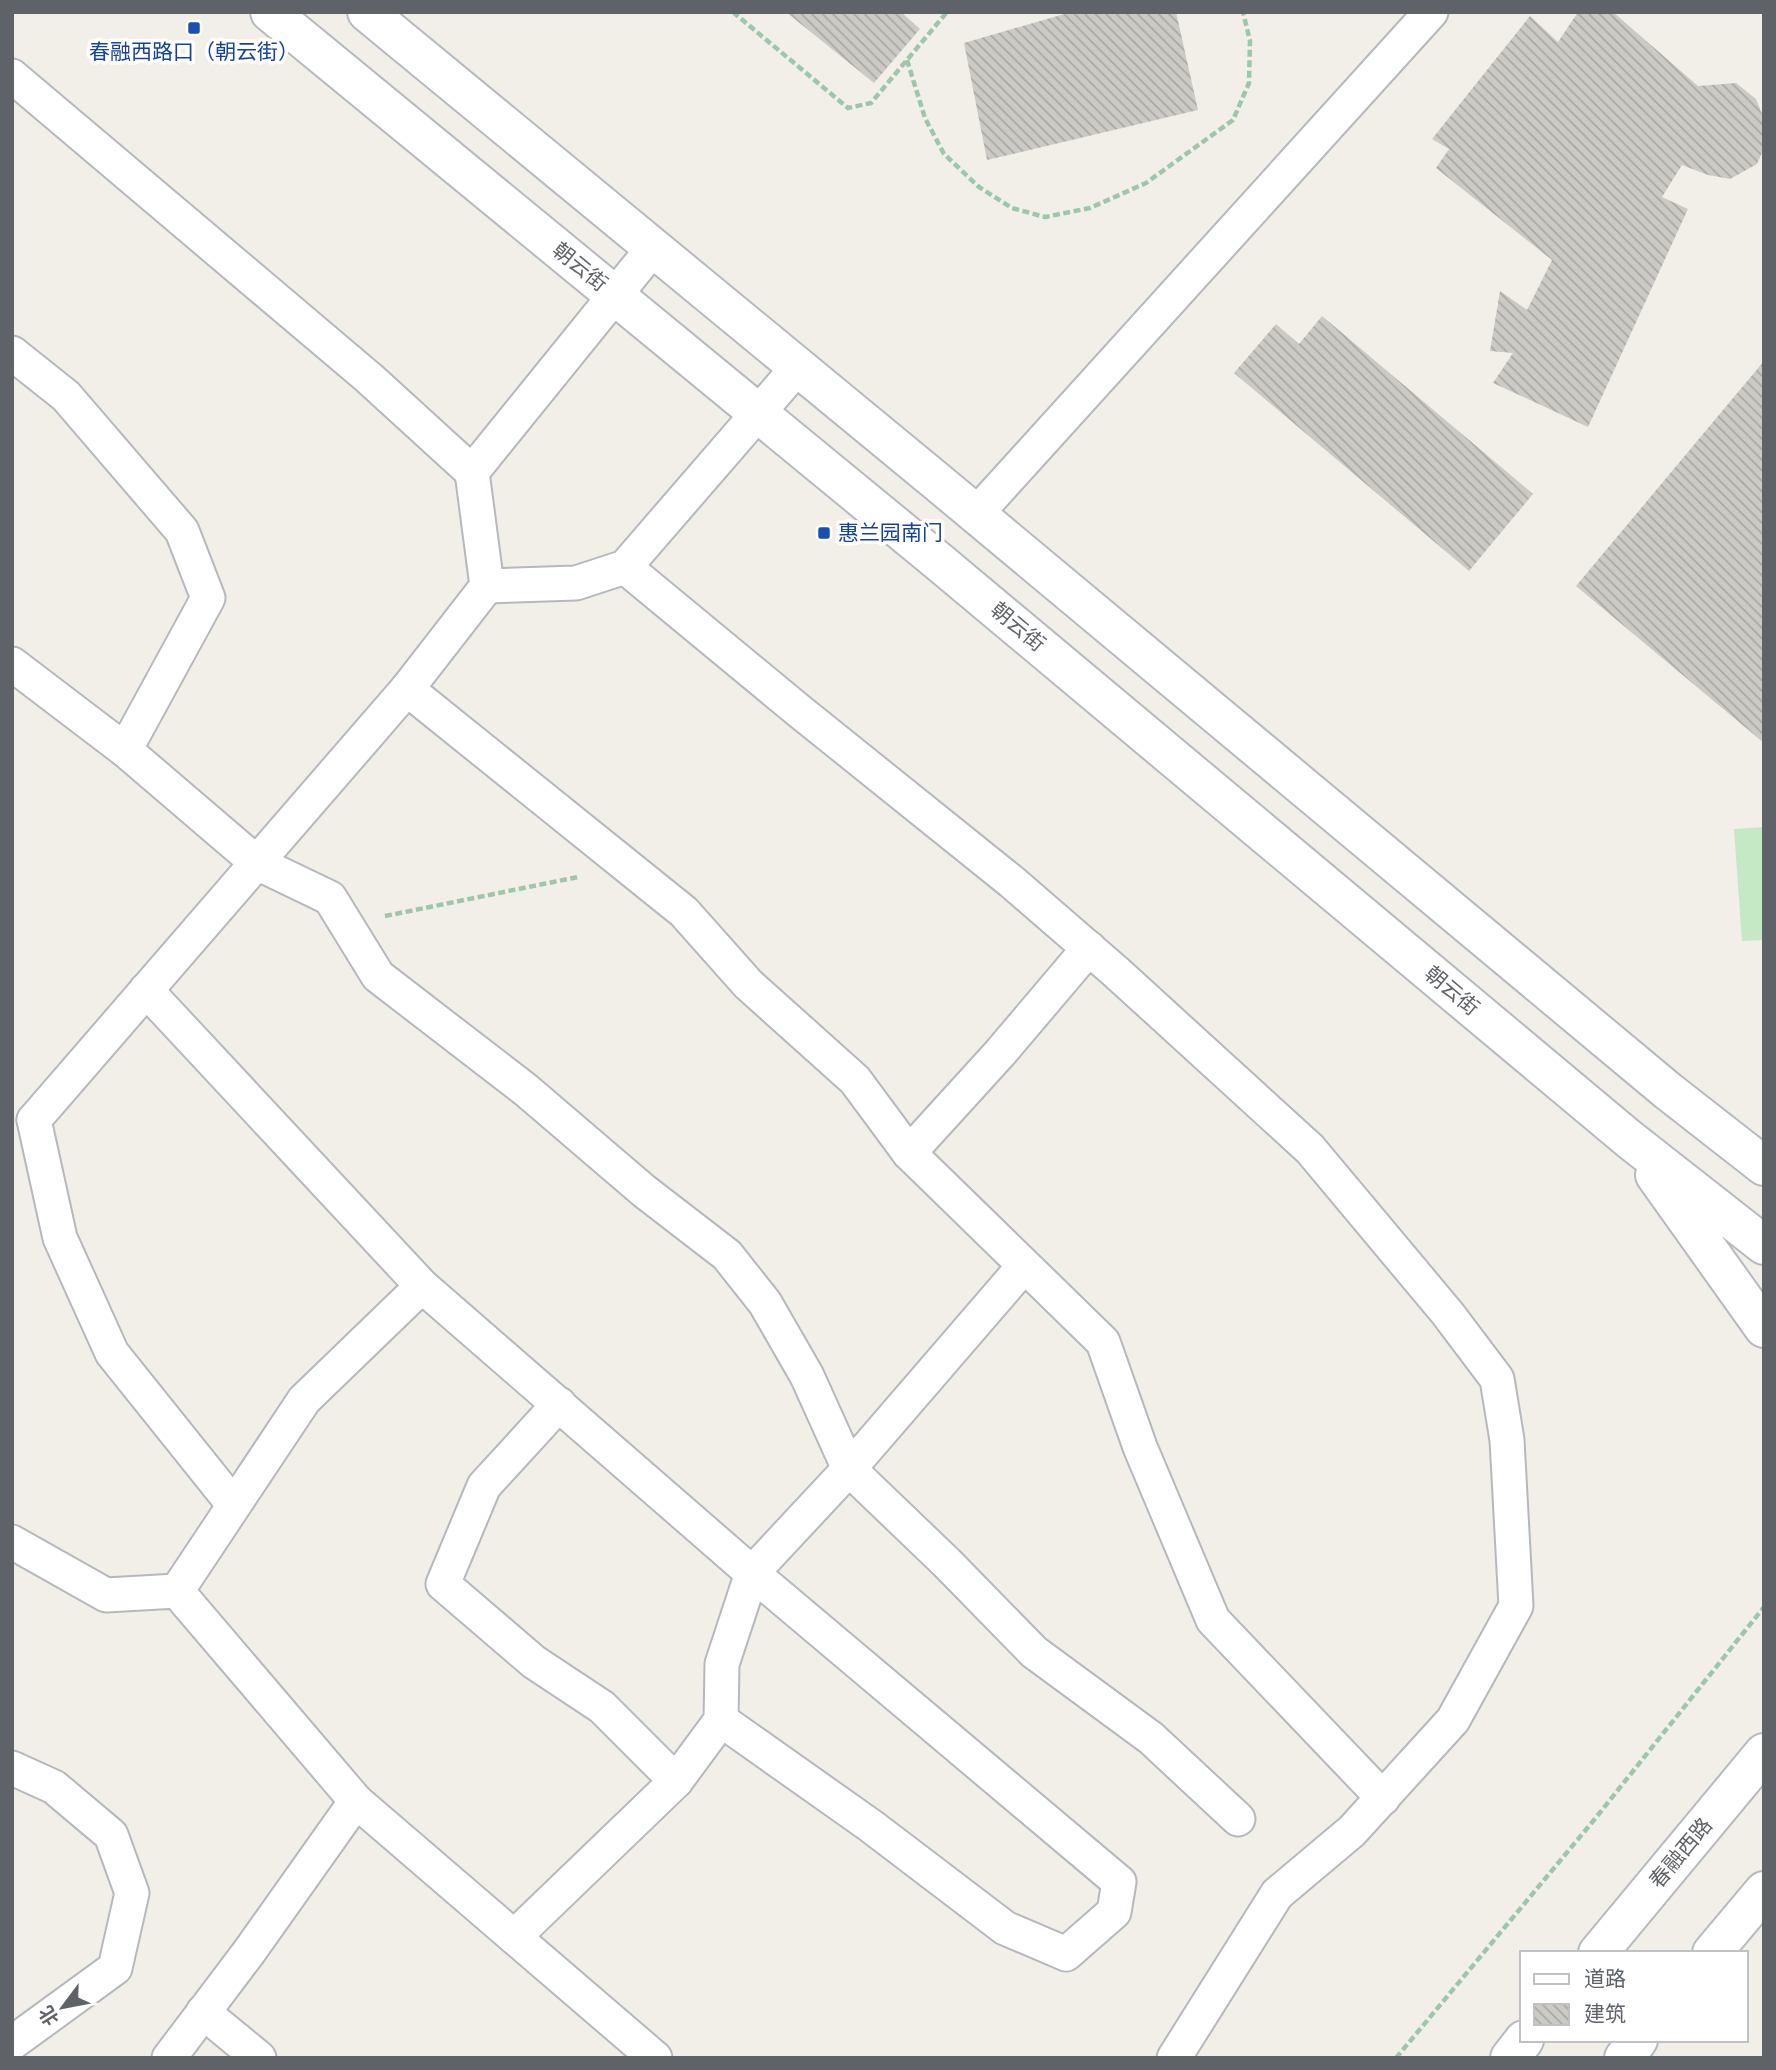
<svg xmlns="http://www.w3.org/2000/svg" width="1776" height="2070" font-family="Quicksand,'Noto Sans SC',sans-serif">
	<style>
		.garden { fill: #c5e8c5 }
		.building { fill: url(#building-back-hatch) }
		.lines { fill: none; stroke-linecap: round; stroke-linejoin: round }
		.minor-casing { stroke: #b5b8bc; stroke-width: 37 }
		.secondary-casing { stroke: #b6babf; stroke-width: 42 }
		.path { stroke: #9cc7a9; stroke-width: 4.5; stroke-dasharray: 7 3.5; stroke-linecap: butt }
		.minor { stroke: #fff; stroke-width: 33 }
		.secondary { stroke: #fff; stroke-width: 38 }
		.transit-dot { fill: #1a4fb4; stroke: #fff; stroke-width: 2.5 }
		.labels { text-anchor: middle; stroke-width: 7; stroke-linejoin: round; paint-order: stroke }
		.transit-label { font-size: 21px; fill: #164399; stroke: #fff }
		.street-label { font-size: 21px; fill: #5f6368; stroke: #fff }
	</style>
	<defs>
		<pattern id="building-back-hatch" width="6" height="6" patternUnits="userSpaceOnUse" patternTransform="scale(1.75)"><rect width="6" height="6" fill="#cccac5"/><path d="M-1 5l2 2M0 0l6 6M5-1l2 2" fill="none" stroke="#a9a8a4"/></pattern>
	</defs>
	<rect width="100%" height="100%" fill="#f1efe8"/>
	<polygon class="garden" points="1764,827 1764,940 1742,941 1734,829"/>
	<g class="building">
		<polygon points="786,12 901,12 920,29 874,83"/>
		<polygon points="1071,12 1176,12 1198,110 987,160 964,43"/>
		<polygon points="1578,12 1613,12 1698,86 1736,83 1756,99 1764,119 1764,148 1757,164 1730,179 1708,175 1682,165 1662,197 1688,209 1588,427 1493,383 1513,353 1490,351 1500,291 1527,310 1552,260 1436,168 1449,149 1432,139 1530,16 1558,42"/>
		<polygon points="1322,316 1533,494 1469,571 1234,373 1276,324 1299,344"/>
		<polygon points="1764,361 1764,743 1576,586"/>
	</g>
	<g class="lines">
		<g class="minor-casing">
			<g id="minor">
				<polyline points="12,76 369,378 472,472"/>
				<polyline points="12,353 66,396 182,531 208,598 125,750"/>
				<polyline points="977,513 1431,12"/>
				<polyline points="625,567 798,710 1012,882 1116,972 1310,1149 1448,1314 1497,1379 1507,1440 1516,1606 1453,1720 1352,1831 1277,1894 1174,2058"/>
				<polyline points="487,586 576,583 625,567 797,368"/>
				<polyline points="12,664 125,750 257,863 330,898 378,976 526,1090 644,1191 727,1255 765,1303 807,1376 849,1469 947,1563 1034,1652 1151,1738 1238,1819"/>
				<polyline points="407,689 684,912 748,984 855,1080 909,1153 1103,1342 1140,1447 1213,1620 1383,1798"/>
				<polyline points="146,990 422,1286 752,1573 1119,1882 1114,1912 1066,1954 1005,1928 871,1826 721,1720"/>
				<polyline points="34,1120 407,689 487,586 472,472 654,247"/>
				<polyline points="34,1120 60,1238 112,1353 233,1504"/>
				<polyline points="909,1153 1000,1053 1089,948"/>
				<polyline points="559,1404 484,1486 443,1584 534,1662 602,1707 676,1781"/>
				<polyline points="12,1542 106,1595 177,1591 356,1801 655,2058"/>
				<polyline points="177,1591 304,1400 422,1286"/>
				<polyline points="12,1768 54,1787 111,1835 132,1893 115,1968 12,2043"/>
				<polyline points="514,1937 676,1781 721,1720 722,1664 752,1573 849,1469 1024,1266"/>
				<polyline points="203,2012 259,2058"/>
				<polyline points="169,2058 249,1952 356,1801"/>
			</g>
		</g>
		<g class="secondary-casing">
			<g id="secondary">
				<polyline points="270,12 938,561 1629,1139 1764,1245"/>
				<path d="M367,12C803,369 1236,729 1668,1091L1764,1166"/>
				<polyline points="1655,1175 1764,1328"/>
				<polyline points="1598,1953 1764,1753"/>
				<polyline points="1712,1953 1764,1891"/>
				<polyline points="1510,2058 1524,2040"/>
				<polyline points="1624,2058 1638,2040"/>
			</g>
		</g>
		<g class="path">
			<polyline points="733,12 848,108 871,103 947,12"/>
			<polyline points="907,60 925,118 944,154 979,187 1012,208 1045,217 1090,208 1146,183 1233,120 1249,83 1250,41 1243,12"/>
			<polyline points="385,916 578,877"/>
			<polyline points="1396,2058 1594,1820 1764,1607"/>
		</g>
		<use href="#minor" class="minor"/>
		<use href="#secondary" class="secondary"/>
	</g>
	<g class="transit-dot">
		<rect x="187" y="21" width="14" height="14" rx="3.5"/>
		<rect x="817" y="526" width="14" height="14" rx="3.5"/>
	</g>
	<g class="labels">
		<g class="transit-label">
			<text x="194" y="59">春融西路口（朝云街）</text>
			<text x="838" y="540" text-anchor="start">惠兰园南门</text>
		</g>
		<g class="street-label">
			<text transform="translate(580 267) rotate(39)" y="7">朝云街</text>
			<text transform="translate(1018 627) rotate(40)" y="7">朝云街</text>
			<text transform="translate(1452 991) rotate(40)" y="7">朝云街</text>
			<text transform="translate(1681 1853) rotate(-50)" y="7">春融西路</text>
		</g>
	</g>
	<rect width="1776" height="2070" fill="none" stroke="#5f6368" stroke-width="28"/>
	<rect x="1520" y="1951" width="228" height="91" fill="#ffffff" stroke="#bfc1c3" stroke-width="2"/>
	<rect x="1534" y="1974" width="35" height="10" fill="#ffffff" stroke="#bfc1c3" stroke-width="2"/>
	<text x="1584" y="1986" font-size="21" fill="#5f6368">道路</text>
	<rect x="1534" y="2004" width="35" height="21" fill="url(#building-back-hatch)" stroke="#bfc1c3" stroke-width="2"/>
	<text x="1584" y="2021" font-size="21" fill="#5f6368">建筑</text>
	<g transform="translate(63 2007) rotate(238)" stroke="#ffffff" stroke-width="5" paint-order="stroke">
	<path d="M0-5L12 26L0 18L-12 26Z" fill="#5f6368"/>
	<text y="-10" font-size="19" font-weight="bold" text-anchor="middle" fill="#5f6368">北</text>
	</g>
</svg>
